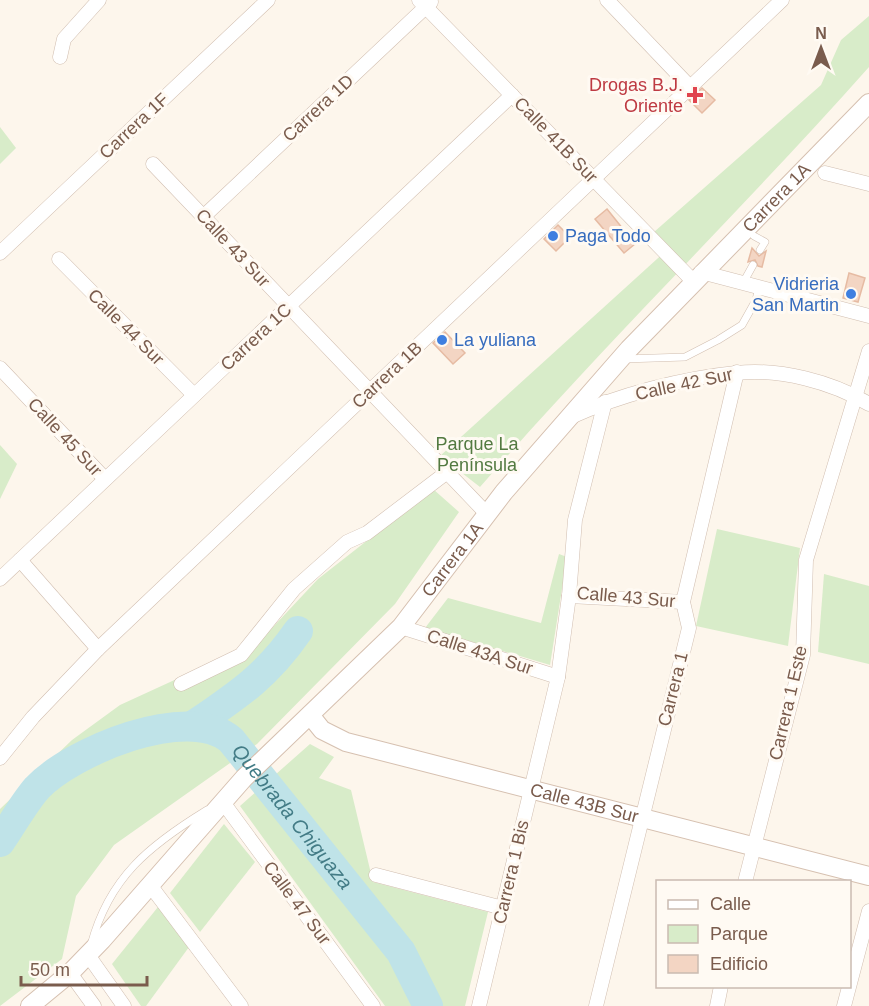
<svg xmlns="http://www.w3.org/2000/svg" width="869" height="1006" font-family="Helvetica,sans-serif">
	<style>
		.green { fill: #d8ecc9 }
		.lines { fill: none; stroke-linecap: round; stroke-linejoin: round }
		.river { stroke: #bfe3e8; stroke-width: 30 }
		.building { fill: #f3d5c3; stroke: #e6bba3; stroke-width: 1.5 }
		.lane-casing { stroke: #d1beb0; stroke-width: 8 }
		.street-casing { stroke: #d1beb0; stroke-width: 15 }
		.secondary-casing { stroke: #d6c0b0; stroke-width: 20 }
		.lane { stroke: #fff; stroke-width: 7 }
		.street { stroke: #fff; stroke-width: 14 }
		.secondary { stroke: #fff; stroke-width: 18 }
		.health-dot { fill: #e0444e; stroke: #fffaf3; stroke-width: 2 }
		.shop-dot { fill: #3f7fe0; stroke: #fffaf3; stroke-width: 2 }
		.labels { text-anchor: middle; stroke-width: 6; stroke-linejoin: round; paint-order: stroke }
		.health-label { font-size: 18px; fill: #be3a42; stroke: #fffaf3; text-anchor: end }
		.street-label { font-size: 18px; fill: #7a5c4d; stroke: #fffaf3 }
		.shop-label { font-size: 18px; fill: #366cbe; stroke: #fffaf3; text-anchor: start }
		.park-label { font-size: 18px; fill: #537a41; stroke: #fffaf3 }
		.water-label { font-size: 20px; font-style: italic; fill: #437c86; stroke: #fffaf3 }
	</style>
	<rect width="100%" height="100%" fill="#fdf6ec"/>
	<g class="green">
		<path d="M869,16V67C742,210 605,343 480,487L440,456L668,249L654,232L821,85L841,40Z"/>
		<polygon points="0,127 16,148 0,164"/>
		<polygon points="0,445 17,464 0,499"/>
		<polygon points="433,489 459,512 395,604 257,744 114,845 76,896 62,959 0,1006 0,809 72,740 120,705 181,677 244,658 318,579"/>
		<polygon points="717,529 800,548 788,646 696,626"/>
		<polygon points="559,554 567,557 550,665 425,628 448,598 541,623"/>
		<polygon points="824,574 869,586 869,664 818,652"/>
		<polygon points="310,744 334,757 319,778 351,790 373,882 488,912 465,1006 385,1006 240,806"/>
		<polygon points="224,824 255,862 200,932 170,893"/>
		<polygon points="158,907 189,947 146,1006 141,1006 112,964"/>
	</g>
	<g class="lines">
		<g class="river">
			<path d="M194,725C238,695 267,676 298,631"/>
			<path id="s1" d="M0,842C12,825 23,804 37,788C71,752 188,702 231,740L401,952L428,1006"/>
		</g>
	</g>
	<g class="building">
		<polygon points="702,88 715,100 702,113 689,100"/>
		<polygon points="607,209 635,244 624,253 595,219"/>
		<polygon points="558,225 570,237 556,251 544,239"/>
		<polygon points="752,248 759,256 766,251 762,267 758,266 755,260 748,262"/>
		<polygon points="849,273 865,278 858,302 843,298"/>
		<polygon points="445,332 465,353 453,364 433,343"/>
	</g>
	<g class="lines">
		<g class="lane-casing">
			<g id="lane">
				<polyline points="754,236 765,242 760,250"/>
				<polyline points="743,283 753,265"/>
				<polyline points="624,359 685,357 718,340 742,325 756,300 759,287"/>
				<path d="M91,945C109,877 150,845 207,810"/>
			</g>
		</g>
		<g class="street-casing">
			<g id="street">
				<polyline points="419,0 693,281"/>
				<polyline points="607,0 691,88"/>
				<polyline points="60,57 64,39 99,0"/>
				<polyline points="153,164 487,514"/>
				<polyline points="825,173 869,184"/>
				<polyline points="203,217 431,2"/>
				<polyline points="0,253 268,0"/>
				<polyline points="59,259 194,395"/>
				<polyline points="701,272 869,316"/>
				<polyline points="0,368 105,479"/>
				<polyline points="605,402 575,520 569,596 683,602"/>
				<path d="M571,417C618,395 684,378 736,373C780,368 832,382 869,404"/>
				<polyline points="20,560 98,649"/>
				<polyline points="0,579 512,95"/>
				<polyline points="401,627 558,677"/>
				<polyline points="181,684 241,655 294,589 347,542 367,533 446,473"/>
				<polyline points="0,758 33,717 98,649 782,0"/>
				<polyline points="222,801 373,1006"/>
				<polyline points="376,875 503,908"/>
				<polyline points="745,882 803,655 806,560 869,351"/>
				<polyline points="150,885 241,1006"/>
				<polyline points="88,955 124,1006"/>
				<polyline points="70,973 94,1006"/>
				<polyline points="479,1006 558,677 569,596"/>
				<polyline points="596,1006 689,628 683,602 737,372"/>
				<polyline points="717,1006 721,986"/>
				<polyline points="844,1006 869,911"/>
			</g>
		</g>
		<g class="secondary-casing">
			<g id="secondary">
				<path id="s2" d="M310,715L322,730L346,742L869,876"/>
				<path id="s3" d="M30,1006L70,973L102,940L244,778L401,627L504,492L629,349L869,103"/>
			</g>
		</g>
		<use href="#lane" class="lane"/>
		<use href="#street" class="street"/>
		<use href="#secondary" class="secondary"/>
	</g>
	<path class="health-dot" d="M692 86h6v6h6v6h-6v6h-6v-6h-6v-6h6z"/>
	<g class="shop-dot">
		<circle cx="553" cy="236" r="6"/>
		<circle cx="851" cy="294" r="6"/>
		<circle cx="442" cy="340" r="6"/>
	</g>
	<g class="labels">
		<g class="health-label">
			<text x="683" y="91">Drogas B.J.<tspan x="683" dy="21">Oriente</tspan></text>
		</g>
		<g class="street-label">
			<text transform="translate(318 108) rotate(-43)" y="6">Carrera 1D</text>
			<text transform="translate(134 126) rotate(-43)" y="6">Carrera 1F</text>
			<text transform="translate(556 140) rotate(46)" y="6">Calle 41B Sur</text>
			<text dy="6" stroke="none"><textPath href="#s3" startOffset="1102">Carrera 1A</textPath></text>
			<text transform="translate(233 248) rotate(47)" y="6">Calle 43 Sur</text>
			<text transform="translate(126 327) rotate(45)" y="6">Calle 44 Sur</text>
			<text transform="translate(256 337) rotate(-43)" y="6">Carrera 1C</text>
			<text transform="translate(387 375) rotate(-43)" y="6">Carrera 1B</text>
			<text transform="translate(684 384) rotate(-12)" y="6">Calle 42 Sur</text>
			<text transform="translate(65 437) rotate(47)" y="6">Calle 45 Sur</text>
			<text dy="6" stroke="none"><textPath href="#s3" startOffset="616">Carrera 1A</textPath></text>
			<text transform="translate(626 597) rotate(5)" y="6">Calle 43 Sur</text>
			<text transform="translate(480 652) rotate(18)" y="6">Calle 43A Sur</text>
			<text transform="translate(673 689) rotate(-76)" y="6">Carrera 1</text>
			<text transform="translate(788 703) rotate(-77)" y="6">Carrera 1 Este</text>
			<text dy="6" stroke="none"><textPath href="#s2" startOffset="292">Calle 43B Sur</textPath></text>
			<text transform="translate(511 872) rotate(-77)" y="6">Carrera 1 Bis</text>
			<text transform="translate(297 903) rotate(53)" y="6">Calle 47 Sur</text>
		</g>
		<g class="shop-label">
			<text x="565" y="242">Paga Todo</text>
			<text x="839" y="290" text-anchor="end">Vidrieria<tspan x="839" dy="21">San Martin</tspan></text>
			<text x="454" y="346">La yuliana</text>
		</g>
		<g class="park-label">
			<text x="477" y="450">Parque La<tspan x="477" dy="21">Península</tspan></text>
		</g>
		<g class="water-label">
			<text dy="7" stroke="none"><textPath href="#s1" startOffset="376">Quebrada Chiguaza</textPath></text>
		</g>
	</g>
	<rect x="656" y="880" width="195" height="108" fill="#fffaf3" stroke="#cabbb1" stroke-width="1.5"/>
	<rect x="668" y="900" width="30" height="9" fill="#ffffff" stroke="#cabbb1" stroke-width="1.5"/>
	<text x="710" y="910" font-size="18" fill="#7a5c4d">Calle</text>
	<rect x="668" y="925" width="30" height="18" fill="#d8ecc9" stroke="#cabbb1" stroke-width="1.5"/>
	<text x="710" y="940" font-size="18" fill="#7a5c4d">Parque</text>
	<rect x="668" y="955" width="30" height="18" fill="#f3d5c3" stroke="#cabbb1" stroke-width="1.5"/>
	<text x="710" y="970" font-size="18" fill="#7a5c4d">Edificio</text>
	<g transform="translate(821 48)" stroke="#fffaf3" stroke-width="4.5" paint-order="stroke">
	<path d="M0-4.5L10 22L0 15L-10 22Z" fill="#7a5c4d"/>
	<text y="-9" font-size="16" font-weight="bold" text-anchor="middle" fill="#7a5c4d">N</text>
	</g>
	<path d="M21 976v9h126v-9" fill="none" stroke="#7a5c4d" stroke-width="3"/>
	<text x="30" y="976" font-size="18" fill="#7a5c4d" stroke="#fffaf3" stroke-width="4.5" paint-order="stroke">50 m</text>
</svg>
